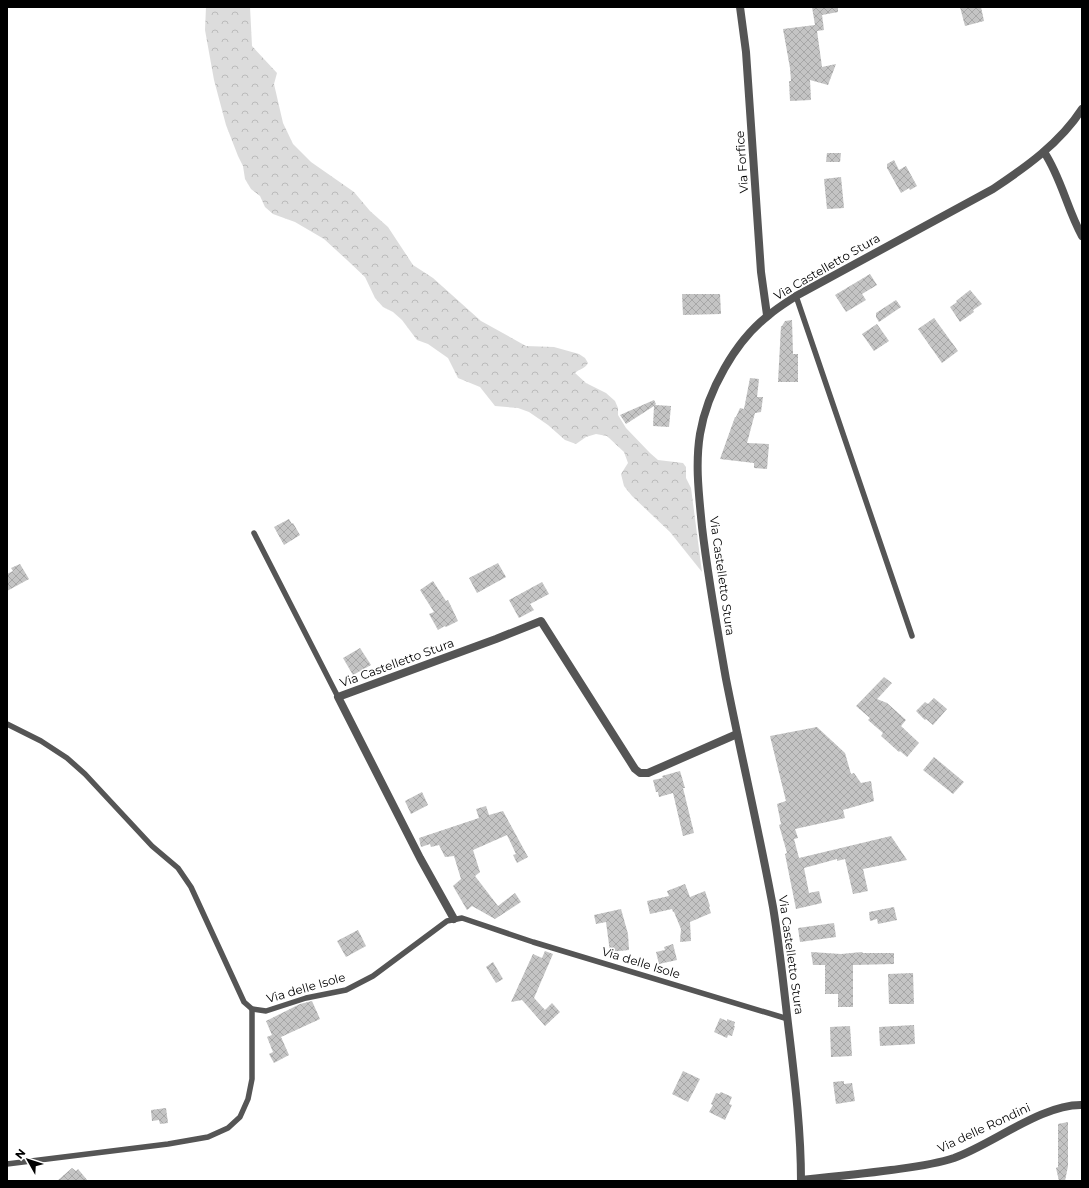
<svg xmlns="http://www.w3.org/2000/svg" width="1089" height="1188" font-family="Montserrat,sans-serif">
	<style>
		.forest { fill: url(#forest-crowns) }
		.building { fill: url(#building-cross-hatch) }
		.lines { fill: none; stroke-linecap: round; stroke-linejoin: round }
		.service { stroke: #555; stroke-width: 5.5 }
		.minor { stroke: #555; stroke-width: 8 }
		.tertiary { stroke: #555; stroke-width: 8 }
		.labels { text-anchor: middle; stroke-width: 3.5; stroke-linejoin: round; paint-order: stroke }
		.street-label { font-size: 12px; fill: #000; stroke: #fff }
	</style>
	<defs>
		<pattern id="forest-crowns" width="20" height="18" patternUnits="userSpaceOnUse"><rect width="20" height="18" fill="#dcdcdc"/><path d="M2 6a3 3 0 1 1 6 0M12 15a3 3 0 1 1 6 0" fill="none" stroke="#bbb"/></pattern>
		<pattern id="building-cross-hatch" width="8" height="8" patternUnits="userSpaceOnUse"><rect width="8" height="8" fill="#c4c4c4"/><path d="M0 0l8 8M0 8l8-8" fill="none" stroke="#a7a7a7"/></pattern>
	</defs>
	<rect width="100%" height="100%" fill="#fff"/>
	<path class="forest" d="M206,7H250L252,46L277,73L274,84L283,123L293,144L311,162L354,192L370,211L388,227L413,265L433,278L481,321L526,346L554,347L579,354L585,358L588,363C585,369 579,369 575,373L586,383L606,393L615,401L618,408V415L626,428L650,453L658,460L683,463L686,467V478L691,488L702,572L670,532L632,496L624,486L621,474L628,463L624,452L607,436L596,434L586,437L576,444L565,440L548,425L529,412L518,408L495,406L480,387L458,378L448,358L428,344L417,340L402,320L393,312L383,307L375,298L365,277L347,260L324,239L295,222L273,214L265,207L260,196L251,189L245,179L243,166L238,156L226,125L214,80L205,30Z"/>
	<g class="building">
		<polygon points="812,7 838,7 838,12 822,15 824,30 817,31 822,67 836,64 828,85 810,80 811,100 790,101 789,81 791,81 790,68 783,29 815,25"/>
		<polygon points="960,7 981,7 984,21 965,26"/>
		<polygon points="827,153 841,153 840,162 826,162"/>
		<polygon points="894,160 899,170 906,166 917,186 910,190 909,188 901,193 887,168 887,164"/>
		<polygon points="841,177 844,208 827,209 824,179"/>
		<polygon points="870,274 877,285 862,294 866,300 846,312 835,295"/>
		<polygon points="970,290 982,304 973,310 974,312 960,322 950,307 957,302 956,301"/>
		<polygon points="682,294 720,294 721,314 683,315"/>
		<polygon points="896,300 901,307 879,322 876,317 876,313"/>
		<polygon points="934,318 958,351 942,363 918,329"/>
		<polygon points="792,320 793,354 798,354 798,382 778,382 781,326 782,326 785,321"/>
		<polygon points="877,324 889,341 874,351 862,334"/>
		<polygon points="750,378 759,379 757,397 763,397 761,412 755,413 747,443 769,444 767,469 754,468 754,463 720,459 735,417 736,417 740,408 744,409"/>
		<polygon points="654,400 656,404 655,405 671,406 669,427 653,426 654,406 626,424 620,415"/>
		<polygon points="289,519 292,524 293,523 300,535 284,545 274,527"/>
		<polygon points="498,563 506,577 477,593 469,578"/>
		<polygon points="20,564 29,579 7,591 7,574 13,571 11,568"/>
		<polygon points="433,581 446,601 448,600 458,621 446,627 445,626 438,630 429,614 434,612 420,590"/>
		<polygon points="542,582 549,594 530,604 534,610 519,618 509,600"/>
		<polygon points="360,648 371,665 353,675 343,658"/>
		<polygon points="884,677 892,683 877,699 887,703 906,720 901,726 919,743 907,757 900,751 899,752 881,736 883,733 868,720 870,718 856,706"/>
		<polygon points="934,698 947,709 933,725 926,719 925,720 916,711 925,702 928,704"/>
		<polygon points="817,727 845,753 851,774 854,773 861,783 871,781 874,801 843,810 845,818 795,829 798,838 794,839 799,858 891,836 907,860 863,869 868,891 853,894 845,859 837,861 837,859 804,868 809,893 819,891 822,903 796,909 785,854 787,853 779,825 781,824 777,804 786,801 770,736"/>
		<polygon points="934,757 964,782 953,794 923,770"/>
		<polygon points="680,771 685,788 683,788 694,833 683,836 673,793 659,797 658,792 656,792 653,780 663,778 662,776"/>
		<polygon points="422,792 428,805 411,814 405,801"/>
		<polygon points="486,806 489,815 503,811 528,857 517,863 513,855 516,854 507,835 473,850 480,872 475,876 498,906 515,893 521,902 495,919 472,906 467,910 453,886 461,879 454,856 445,857 439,845 431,847 430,844 421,847 419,838 479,818 476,809"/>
		<polygon points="685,884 690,897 705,891 710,906 709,907 711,913 690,922 691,941 680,942 681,929 674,912 673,912 672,909 650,914 647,901 669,896 667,891"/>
		<polygon points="894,907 897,920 878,924 877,919 870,921 869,912"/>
		<polygon points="621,909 628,934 629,950 610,952 606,922 596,924 594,915"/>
		<polygon points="834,923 836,937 800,942 798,928"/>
		<polygon points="358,930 366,946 346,957 337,941"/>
		<polygon points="673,944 677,960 659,964 656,952 665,950 664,947"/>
		<polygon points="545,951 553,954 534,998 545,1010 552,1003 560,1012 545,1026 522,1000 511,1002 533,954 542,958"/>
		<polygon points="811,952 841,954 862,952 863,953 894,953 894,964 853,965 853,1007 838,1007 838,994 825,994 825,965 813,965"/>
		<polygon points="493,962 503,979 496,983 486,967"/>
		<polygon points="913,973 914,1004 889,1004 888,974"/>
		<polygon points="312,1001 320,1019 281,1037 289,1055 274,1063 269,1054 273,1052 267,1037 272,1035 266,1021 300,1004"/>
		<polygon points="720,1018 727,1021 727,1019 735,1022 734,1026 735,1026 732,1036 728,1035 727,1038 714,1032"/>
		<polygon points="914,1025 915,1044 880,1046 879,1027"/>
		<polygon points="850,1026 852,1056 831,1057 830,1027"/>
		<polygon points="683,1071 700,1079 688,1102 672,1094"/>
		<polygon points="844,1081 844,1084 852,1083 855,1101 836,1104 833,1082"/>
		<polygon points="721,1092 732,1097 729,1104 732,1105 725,1120 709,1112 713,1105 711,1104 716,1093 719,1094"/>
		<polygon points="166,1108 168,1123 160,1124 159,1120 152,1121 151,1110"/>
		<polygon points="1068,1122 1068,1166 1065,1181 1059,1181 1056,1168 1058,1167 1058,1124"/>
		<polygon points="72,1168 76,1171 78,1169 88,1181 57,1181"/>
	</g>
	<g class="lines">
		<g class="service">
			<polyline points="796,296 912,636"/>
			<polyline points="254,533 338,697"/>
			<polyline points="7,724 41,741 67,758 85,774 152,846 178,868 191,887 244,1002 252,1009 266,1011 306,998 346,990 373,976 447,921 462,918 533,942 788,1019"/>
			<polyline points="7,1164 168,1144 208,1137 228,1128 240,1117 248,1099 252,1079 252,1009"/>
		</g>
		<g class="minor">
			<polyline points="740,7 746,52 761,272 767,315"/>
			<path d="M1044,152C1061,177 1067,209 1082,236"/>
			<polyline points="454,919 420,858 338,697 496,639 541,621 635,769 640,773 648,773 737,734"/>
			<path d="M801,1180C831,1177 861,1174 891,1170C913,1167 933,1165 954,1158C993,1144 1042,1104 1082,1105"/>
		</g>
		<path class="tertiary" d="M801,1181C801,1131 795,1082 789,1032C784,991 780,949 773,907C759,831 741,755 726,679C717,628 708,578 702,527C699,495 695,465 700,434C707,392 735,341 769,315C777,308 787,302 796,296L993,189C1026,167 1060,143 1082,109"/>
	</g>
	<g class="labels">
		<g class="street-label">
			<text transform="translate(742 162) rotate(-94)" y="4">Via Forfice</text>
			<text transform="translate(827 267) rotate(-30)" y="4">Via Castelletto Stura</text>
			<text transform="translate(722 576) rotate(82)" y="4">Via Castelletto Stura</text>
			<text transform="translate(397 663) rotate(-20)" y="4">Via Castelletto Stura</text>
			<text transform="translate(791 955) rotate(82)" y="4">Via Castelletto Stura</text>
			<text transform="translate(641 963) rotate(17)" y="4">Via delle Isole</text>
			<text transform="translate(306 988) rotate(-16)" y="4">Via delle Isole</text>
			<text transform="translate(984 1128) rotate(-25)" y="4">Via delle Rondini</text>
		</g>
	</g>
	<rect width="1089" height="1188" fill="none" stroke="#000000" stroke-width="16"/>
	<g transform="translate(28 1160) rotate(309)" stroke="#ffffff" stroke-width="3" paint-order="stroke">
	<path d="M0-3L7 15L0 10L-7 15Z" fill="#000000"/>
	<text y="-6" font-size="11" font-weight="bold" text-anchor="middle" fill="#000000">N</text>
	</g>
</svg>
